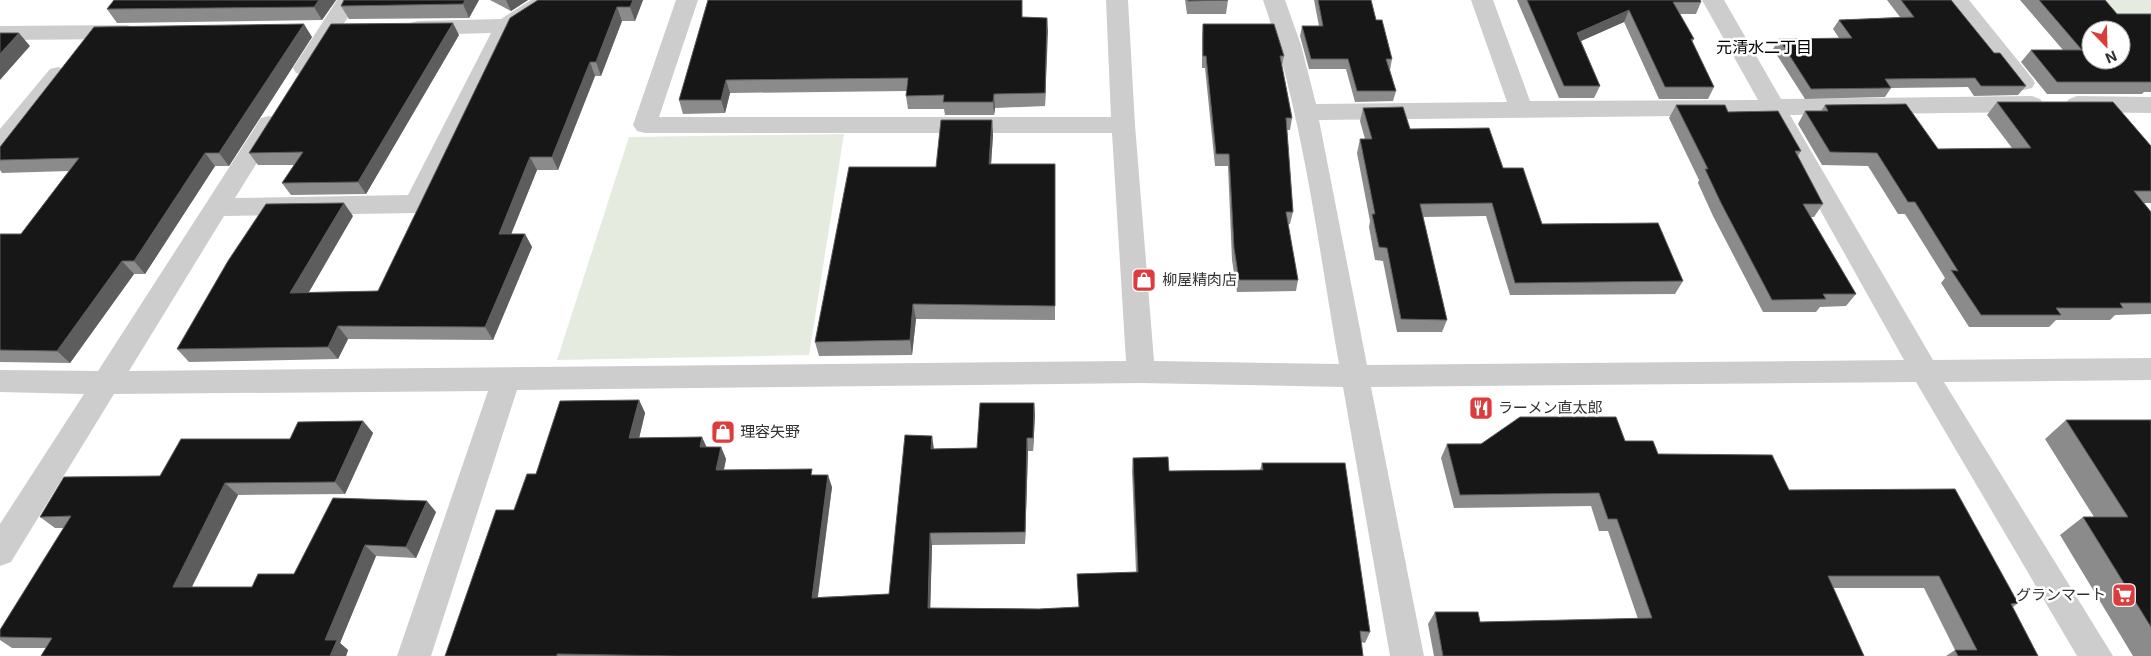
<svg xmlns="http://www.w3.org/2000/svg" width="2151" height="656" font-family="Inter,'Noto Sans JP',sans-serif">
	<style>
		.green { fill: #e5ecdf }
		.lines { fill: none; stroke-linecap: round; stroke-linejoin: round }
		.minor { fill: #cdcdcd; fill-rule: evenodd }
		.wall { fill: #8b8b8b }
		.shaded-wall { fill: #5d5d5d }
		.building { fill: #171717; stroke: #5d5d5d; fill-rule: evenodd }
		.labels { text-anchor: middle; stroke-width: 5; stroke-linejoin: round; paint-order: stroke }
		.poi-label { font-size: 15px; fill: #303030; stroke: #fff; text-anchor: start }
		.neighbourhood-label { font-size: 16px; fill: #000; stroke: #fff }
	</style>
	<rect width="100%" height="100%" fill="#fff"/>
	<g class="green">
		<polygon points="2101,0 2151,0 2151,16 2116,17"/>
		<polygon points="844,134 809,355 557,360 629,137"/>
	</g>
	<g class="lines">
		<g class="minor">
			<polygon points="337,0 359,0 312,73 304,75 296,73 293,68"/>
			<path d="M531,0H556L553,5L515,30L425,210L416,213L224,216L129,371L1126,361L1112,133H645L637,131L633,125L676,0H698L659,117H1111L1106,0H1128L1135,125L1154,361L1339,364C1318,245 1303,115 1263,0H1285L1301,45L1316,104L1507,102L1471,0H1493L1530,101L1758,100L1702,0H1724L1781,99L2032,96L2040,99L2044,104L2040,109L2032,112L1790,115L1933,360L2151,358V380L1944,382L2113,656H2077L1916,382L1371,387L1424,656H1390L1343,387L1141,383L517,390L431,656H397L488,391L114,394L11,562L0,566V524L84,394L0,392V370L98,371L261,118L269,116L277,118L281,124L235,198L408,195L491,33L418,35L410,33L407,28L410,23L418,21L501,19ZM1767,115L1904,360L1367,365L1319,120Z"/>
			<polygon points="1947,0 1969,0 2032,78 2035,83 2032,88 2024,90 2016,88"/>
			<polygon points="127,25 135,27 138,32 135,37 127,39 0,40 0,26"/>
			<polygon points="58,67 66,69 69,74 66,79 9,151 0,153 0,129 50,69"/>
			<polygon points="2077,96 2151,97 2151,113 2077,112 2069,109 2065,104 2069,99"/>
		</g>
	</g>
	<g class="wall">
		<polygon points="113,0 336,0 322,20 117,23 107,9 114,1"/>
		<polygon points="479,0 469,18 349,19 341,6"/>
		<polygon points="490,0 528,0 511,11"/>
		<polygon points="538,0 643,0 635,21 622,21 601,76 595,76 558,170 537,170 511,234 525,234 532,247 493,340 348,339 338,359 189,362 177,349 353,216 308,292 378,291"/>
		<polygon points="708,0 1022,0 1022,17 1047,18 1045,106 995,108 994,115 945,115 944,109 908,109 906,96 906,91 730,93 725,113 683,114 679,100"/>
		<polygon points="1185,0 1228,0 1226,14 1187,14"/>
		<polygon points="1314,0 1371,0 1376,20 1392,59 1390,70 1396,91 1393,101 1355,102 1346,69 1309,69 1300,36 1302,26 1319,26"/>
		<polygon points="1517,0 1700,0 1701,2 1696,14 1680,14 1694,39 1692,42 1714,87 1708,99 1659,99 1624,22 1581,41 1600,86 1594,98 1559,98"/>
		<polygon points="1887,0 1951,0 1994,53 2026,86 2018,95 1974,96 1968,87 1891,88 1885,97 1805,99 1773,49 1779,39 1839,38 1833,29 1839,20 1900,17"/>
		<polygon points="2020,0 2105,0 2117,14 2151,14 2151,92 2144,92 2142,94 2047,94 2021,62 2031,50 2063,50"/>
		<polygon points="1203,24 1284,56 1282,66 1292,118 1290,130 1287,130 1293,212 1290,224 1288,224 1298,280 1296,291 1237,292 1232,260 1228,166 1215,166 1205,68 1202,68 1202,36"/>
		<polygon points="459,35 366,194 291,195 282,183 294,165 258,165 249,153"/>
		<polygon points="312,37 229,166 215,166 145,274 134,274 70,363 0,362 0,234 21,234 69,171 2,173 0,170 0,147"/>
		<polygon points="1997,102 2151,146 2151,203 2144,203 2151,212 2151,314 2115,315 2110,320 2056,320 2049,327 1969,327 1941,283 1945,278 1905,214 1898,214 1868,166 1822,165 1798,124 1805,111 1821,111 1825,105 1938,149 2012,148 1987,115"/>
		<polygon points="1676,105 1728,112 1801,151 1798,156 1823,204 1814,217 1811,217 1856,294 1846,306 1820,307 1816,312 1763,312 1713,216 1698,183 1699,180 1669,118"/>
		<polygon points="1363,108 1410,129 1503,168 1542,224 1683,281 1675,294 1510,295 1486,216 1423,217 1447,320 1442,332 1397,332 1383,261 1375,260 1369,227 1370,221 1357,153 1360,139 1365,139 1360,121"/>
		<polygon points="992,120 993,135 991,164 1055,164 1055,320 916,319 912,355 819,356 815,342 936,167"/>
		<polygon points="639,400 645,413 639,438 706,447 721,447 726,459 724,470 814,475 832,487 818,597 889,594 934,449 977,448 1034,403 1035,415 1033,451 1028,451 1025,544 932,545 930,608 1039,609 1079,607 1077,574 1136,572 1132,470 1133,458 1169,471 1260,470 1262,463 1370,632 1365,643 1361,642 1363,656 445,656 514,510 536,474"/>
		<polygon points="2066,420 2151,420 2151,656 2133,656 2060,535 2083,517 2094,517 2045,439"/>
		<polygon points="363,421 373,433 345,494 238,495 192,587 252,587 294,574 436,512 416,558 376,556 340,643 348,650 346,656 41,656 46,648 12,648 0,640 0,630 64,528 55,528 40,517 160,476 290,439"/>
		<polygon points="1625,441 1658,454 1789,490 2018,603 2013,607 2038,656 1946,656 1955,650 1924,588 1833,588 1864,656 1434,656 1428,624 1435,612 1480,622 1638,619 1608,531 1599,531 1591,506 1454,508 1441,458 1447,444"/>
	</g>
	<g class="shaded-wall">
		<polygon points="319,0 336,0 322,20 314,7"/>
		<polygon points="465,0 479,0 469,18 463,4"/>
		<polygon points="506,0 528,0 511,11"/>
		<polygon points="633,0 643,0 635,21 630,7"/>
		<polygon points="617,7 622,21 601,76 596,62"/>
		<polygon points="1629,10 1624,22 1572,45 1577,33"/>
		<polygon points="1047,18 1048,31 1045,106 1045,93"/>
		<polygon points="453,23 459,35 366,194 358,182"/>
		<polygon points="304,24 312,37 229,166 219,153"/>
		<polygon points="19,33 30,46 0,80 0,54"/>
		<polygon points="590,62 595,76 558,170 552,157"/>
		<polygon points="726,80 730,93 725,113 721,100"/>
		<polygon points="994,94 995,108 994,115 993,102"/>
		<polygon points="992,120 993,135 990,179 989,164"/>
		<polygon points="205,153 215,166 145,274 134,261"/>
		<polygon points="530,157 537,170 506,247 499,234"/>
		<polygon points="344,203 353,216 301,306 290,293"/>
		<polygon points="525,234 532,247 493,340 485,327"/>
		<polygon points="122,261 134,274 70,363 57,351"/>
		<polygon points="913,304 916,319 912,355 910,340"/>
		<polygon points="338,326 348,339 338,359 328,347"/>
		<polygon points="639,400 645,413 636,451 629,438"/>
		<polygon points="1034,403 1035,415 1033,451 1033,438"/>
		<polygon points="363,421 373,433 345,494 335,482"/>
		<polygon points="932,436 934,449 934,461 931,449"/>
		<polygon points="702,437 708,450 700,447"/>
		<polygon points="1027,438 1028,451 1025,544 1025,532"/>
		<polygon points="721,447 726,459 721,482 716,470"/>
		<polygon points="828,475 832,487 816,609 812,598"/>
		<polygon points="225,483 238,495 186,598 173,587"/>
		<polygon points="427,501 436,512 416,558 406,547"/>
		<polygon points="930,533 932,545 930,619 928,608"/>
		<polygon points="365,545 376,556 340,643 348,650 346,656 330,656 325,640"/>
	</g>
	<g class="building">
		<polygon points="114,0 319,0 314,7 107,9"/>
		<polygon points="344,0 465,0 463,4 341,6"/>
		<polygon points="538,0 633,0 630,7 617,7 596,62 590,62 552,157 530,157 499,234 525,234 485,327 338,326 328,347 177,349 228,261 266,204 344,203 290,293 378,291 510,18"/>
		<polygon points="708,0 1022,0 1022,17 1047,18 1045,93 994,94 993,102 943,102 944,95 906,96 908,78 726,80 721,100 679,100"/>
		<polygon points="1188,0 1228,0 1188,1"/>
		<polygon points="1318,0 1371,0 1376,20 1382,20 1392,59 1386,59 1396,91 1357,91 1348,59 1311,59 1302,26 1323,26"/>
		<polygon points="1527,0 1700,0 1701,2 1673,2 1694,39 1691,39 1714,87 1665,87 1629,10 1577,33 1600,86 1564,86"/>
		<polygon points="1901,0 1951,0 1994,53 2000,53 2026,86 1981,86 1975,78 1885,79 1891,88 1811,89 1779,39 1852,38 1839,20 1914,17"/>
		<path d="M2039,0H2105L2117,14H2151V82H2057L2031,50H2082ZM2091,30H2121V60H2091Z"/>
		<polygon points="453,23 358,182 282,183 303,152 249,153 331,24"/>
		<polygon points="304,24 219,153 205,153 134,261 122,261 57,351 0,350 0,234 21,234 79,158 0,160 0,147 94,27"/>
		<polygon points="1203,24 1274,24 1284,56 1280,56 1292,118 1286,118 1293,212 1286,212 1298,280 1239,280 1234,248 1229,154 1216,154 1206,56 1203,56"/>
		<polygon points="0,33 19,33 0,54"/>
		<polygon points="1997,102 2113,102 2151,146 2151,191 2134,191 2151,212 2151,303 2120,303 2123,308 2056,308 2061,315 1981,315 1951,270 1958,271 1915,202 1908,202 1877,153 1830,152 1805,111 1828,111 1825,105 1906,104 1938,149 2031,148"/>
		<polygon points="1676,105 1725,105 1728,112 1778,111 1801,151 1795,151 1823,204 1803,204 1856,294 1823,294 1826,299 1772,300 1721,203 1705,169 1708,169"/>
		<polygon points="1403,107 1410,129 1489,128 1503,168 1523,168 1542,224 1658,223 1683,281 1515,283 1492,203 1420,204 1447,320 1401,319 1387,248 1379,247 1372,214 1375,214 1360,139 1372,139 1363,108"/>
		<polygon points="941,120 992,120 989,164 1055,164 1055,306 913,304 910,340 815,342 849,167 936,167"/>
		<polygon points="639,400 629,438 702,437 700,447 721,447 716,470 812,469 811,475 828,475 812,598 889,594 905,435 932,436 931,449 977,448 980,403 1034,403 1033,438 1027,438 1025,532 930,533 928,608 1039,609 1079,607 1077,574 1138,572 1133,458 1168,457 1169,471 1263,470 1262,463 1345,463 1370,632 1360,631 1363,656 676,656 557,654 557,656 445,656 496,510 514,510 527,474 536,474 560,401"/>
		<polygon points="1520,417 1616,417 1625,441 1653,441 1658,454 1772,455 1789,490 1955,489 2018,603 2011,604 2038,656 1958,656 1955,650 1977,650 1939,576 1828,576 1864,656 1443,656 1435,612 1478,612 1480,622 1652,618 1617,519 1608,519 1599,493 1460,495 1447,444 1481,444"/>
		<polygon points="2066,420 2151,420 2151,627 2083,517 2128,517"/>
		<polygon points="363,421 335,482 225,483 173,587 252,587 258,574 294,574 333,498 427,501 406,547 365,545 325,640 337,640 330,656 41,656 52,638 0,637 0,630 71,516 40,517 64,477 160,476 181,439 290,439 298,422"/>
	</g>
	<defs>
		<g id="shop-square" transform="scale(1.25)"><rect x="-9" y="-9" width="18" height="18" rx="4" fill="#dd3c3c" stroke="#fff"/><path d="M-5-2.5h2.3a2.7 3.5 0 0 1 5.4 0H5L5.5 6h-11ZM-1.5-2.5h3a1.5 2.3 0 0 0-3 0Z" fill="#fff"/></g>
		<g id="restaurant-square" transform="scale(1.25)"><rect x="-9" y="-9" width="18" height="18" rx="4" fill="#dd3c3c" stroke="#fff"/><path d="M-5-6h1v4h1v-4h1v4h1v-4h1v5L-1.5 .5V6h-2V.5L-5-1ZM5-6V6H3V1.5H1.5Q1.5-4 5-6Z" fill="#fff"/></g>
		<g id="supermarket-square" transform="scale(1.25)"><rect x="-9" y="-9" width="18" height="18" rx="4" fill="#dd3c3c" stroke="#fff"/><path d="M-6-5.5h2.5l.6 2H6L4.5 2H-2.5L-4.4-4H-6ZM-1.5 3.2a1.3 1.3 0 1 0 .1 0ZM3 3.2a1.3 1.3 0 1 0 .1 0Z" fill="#fff"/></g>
	</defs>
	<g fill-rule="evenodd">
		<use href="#shop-square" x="1144" y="280"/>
		<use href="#restaurant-square" x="1481" y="408"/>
		<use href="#shop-square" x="723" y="432"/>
		<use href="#supermarket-square" x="2124" y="595"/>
	</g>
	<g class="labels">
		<g class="poi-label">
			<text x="1162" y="285">柳屋精肉店</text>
			<text x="1498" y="413">ラーメン直太郎</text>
			<text x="740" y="437">理容矢野</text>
			<text x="2106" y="600" text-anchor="end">グランマート</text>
		</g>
		<g class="neighbourhood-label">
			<text x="1764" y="53">元清水二丁目</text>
		</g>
	</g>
	<g transform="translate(2106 45) rotate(157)"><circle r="24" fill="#ffffff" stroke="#acacac"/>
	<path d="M0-4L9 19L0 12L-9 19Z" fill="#dd3c3c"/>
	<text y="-8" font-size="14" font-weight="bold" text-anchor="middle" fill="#303030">N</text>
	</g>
</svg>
